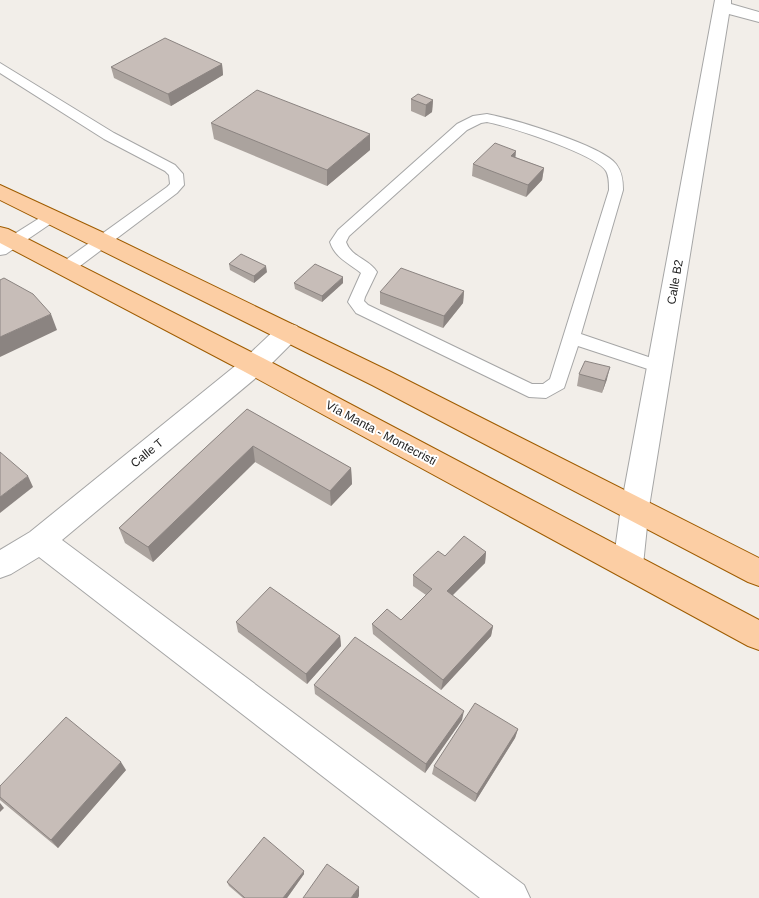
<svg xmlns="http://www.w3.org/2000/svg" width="759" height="898" font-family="Helvetica,sans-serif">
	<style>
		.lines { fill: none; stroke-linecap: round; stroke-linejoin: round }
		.lane-casing { stroke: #a6a6a6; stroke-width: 2 }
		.street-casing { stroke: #a6a6a6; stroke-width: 2 }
		.primary-casing { stroke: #9f5c01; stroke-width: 2 }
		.lane { fill: #fff; fill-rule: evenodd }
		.street { fill: #fff; fill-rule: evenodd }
		.primary { fill: #fccea4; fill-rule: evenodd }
		.wall { fill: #aba39e }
		.shaded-wall { fill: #8b8481 }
		.building { fill: #c7bdb8; stroke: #8b8481 }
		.labels { text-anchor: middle; stroke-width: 4; stroke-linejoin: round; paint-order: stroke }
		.street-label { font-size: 12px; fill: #222; stroke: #fff }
	</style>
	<rect width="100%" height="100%" fill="#f2eee9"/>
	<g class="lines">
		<g class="lane-casing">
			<g id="lane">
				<polygon points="0,63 114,133 175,165 183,174 184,185 177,193 72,272 66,273 60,272 58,268 60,264 167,187 170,184 169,175 165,171 104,139 0,73"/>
				<path d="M487,114C513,119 601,145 616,164C622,172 623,180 623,190L581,334L666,363L669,367L666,371L660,373L578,346L564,388L546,398L529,397L356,313L348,302L361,273C349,263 335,258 330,242L338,230L457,124L473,116ZM487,122C508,126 596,154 606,171C609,176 609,184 609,190L550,379L543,384H532L368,305L364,301L365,297L377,272C369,259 351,257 346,242L349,236L467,130L481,123Z"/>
				<polygon points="51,212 56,214 59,217 56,220 6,254 0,255 0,243 46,214"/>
			</g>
		</g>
		<g class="street-casing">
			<g id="street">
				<polygon points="715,0 731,0 731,4 759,12 759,22 729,14 649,507 643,565 639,574 628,578 617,574 613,565 621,507"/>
				<polygon points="288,323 297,326 300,332 297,338 263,372 62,540 524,885 530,898 480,898 39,557 11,574 0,578 0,550 30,532 245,358 279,326"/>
			</g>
		</g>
		<g class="primary-casing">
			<g id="primary">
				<polygon points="0,185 104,233 391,372 759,558 759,586 748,582 372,385 0,200"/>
				<polygon points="0,227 8,229 263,358 759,620 759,650 748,646 245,372 0,243"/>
			</g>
		</g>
		<use href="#lane" class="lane"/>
		<use href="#street" class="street"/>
		<use href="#primary" class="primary"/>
	</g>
	<g class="wall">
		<polygon points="222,64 223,75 171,106 114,78 111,67"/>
		<polygon points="411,99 433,100 432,112 425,117 411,111"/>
		<polygon points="211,123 370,150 327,186 214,139"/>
		<polygon points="515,157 544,168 542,180 526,197 472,176 473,164"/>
		<polygon points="229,264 267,272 254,283 230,270"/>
		<polygon points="294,283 343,283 322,302 295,289"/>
		<polygon points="464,291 463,303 443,328 380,304 380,292"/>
		<polygon points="579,374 607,379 602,393 577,386"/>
		<polygon points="247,409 351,468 352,484 331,506 255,462 153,562 125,543 119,528"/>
		<polygon points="486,552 485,563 452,595 493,626 491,636 441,690 373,634 372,624 401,620 426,595 413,586 413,575"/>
		<polygon points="236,622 340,636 341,646 307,684 238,632"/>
		<polygon points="314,685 462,720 425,773 315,694"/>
		<polygon points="518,729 515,738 475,802 432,774 434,766"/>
		<polygon points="126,770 58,848 0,800 0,785 1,786"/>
		<polygon points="304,874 287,898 243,898 229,886 227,882"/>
	</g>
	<g class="shaded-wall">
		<polygon points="222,64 223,75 171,106 168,94"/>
		<polygon points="433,100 432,112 425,117 426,105"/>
		<polygon points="370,134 370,150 327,186 327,170"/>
		<polygon points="516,151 515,163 511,156"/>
		<polygon points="544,168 542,180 526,197 528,185"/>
		<polygon points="266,266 267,272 254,283 254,276"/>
		<polygon points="343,277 343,283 322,302 322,296"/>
		<polygon points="464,291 463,303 443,328 444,316"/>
		<polygon points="51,314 57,330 0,357 0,337"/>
		<polygon points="610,367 607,379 602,393 605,381"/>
		<polygon points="253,446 255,462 153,562 148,547"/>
		<polygon points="351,468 352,484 331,506 330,491"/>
		<polygon points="28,476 33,487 0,513 0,497"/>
		<polygon points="486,552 485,563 446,602 447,591"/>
		<polygon points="493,626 491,636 441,690 443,680"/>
		<polygon points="340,636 341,646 307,684 306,674"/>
		<polygon points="464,711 462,720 425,773 426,764"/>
		<polygon points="518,729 515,738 475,802 477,794"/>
		<polygon points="121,762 126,770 58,848 51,840"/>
		<polygon points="0,803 4,808 0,812"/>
		<polygon points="304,871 304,874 287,898 283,898"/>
		<polygon points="359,887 359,896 358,898 351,898"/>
	</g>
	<g class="building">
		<polygon points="165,38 222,64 168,94 111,67"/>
		<polygon points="257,90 370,134 327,170 211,123"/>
		<polygon points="418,94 433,100 426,105 411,99"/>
		<polygon points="495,143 516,151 511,156 544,168 528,185 473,164"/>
		<polygon points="241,254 266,266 254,276 229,264"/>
		<polygon points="315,264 343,277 322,296 294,283"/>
		<polygon points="401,268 464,291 444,316 380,292"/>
		<polygon points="4,278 33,294 51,314 0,337 0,280"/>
		<polygon points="585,361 610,367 605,381 579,374"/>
		<polygon points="247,409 351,468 330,491 253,446 148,547 119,528"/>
		<polygon points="0,452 28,476 0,497"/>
		<polygon points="464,536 486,552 447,591 493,626 443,680 372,624 387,609 401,620 432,589 413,575 438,551 445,556"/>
		<polygon points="270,587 340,636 306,674 236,622"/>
		<polygon points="355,637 464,711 426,764 314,685"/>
		<polygon points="475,703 518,729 477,794 434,766"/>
		<polygon points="66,717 121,762 51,840 0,797 0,786"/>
		<polygon points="264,837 304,871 283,898 245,898 227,882"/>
		<polygon points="327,864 359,887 351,898 303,898"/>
	</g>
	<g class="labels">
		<g class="street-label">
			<text transform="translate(675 282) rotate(-80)" y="4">Calle B2</text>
			<text transform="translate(381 433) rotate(28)" y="4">Vía Manta - Montecristi</text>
			<text transform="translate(147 453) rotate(-39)" y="4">Calle T</text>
		</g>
	</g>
</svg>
